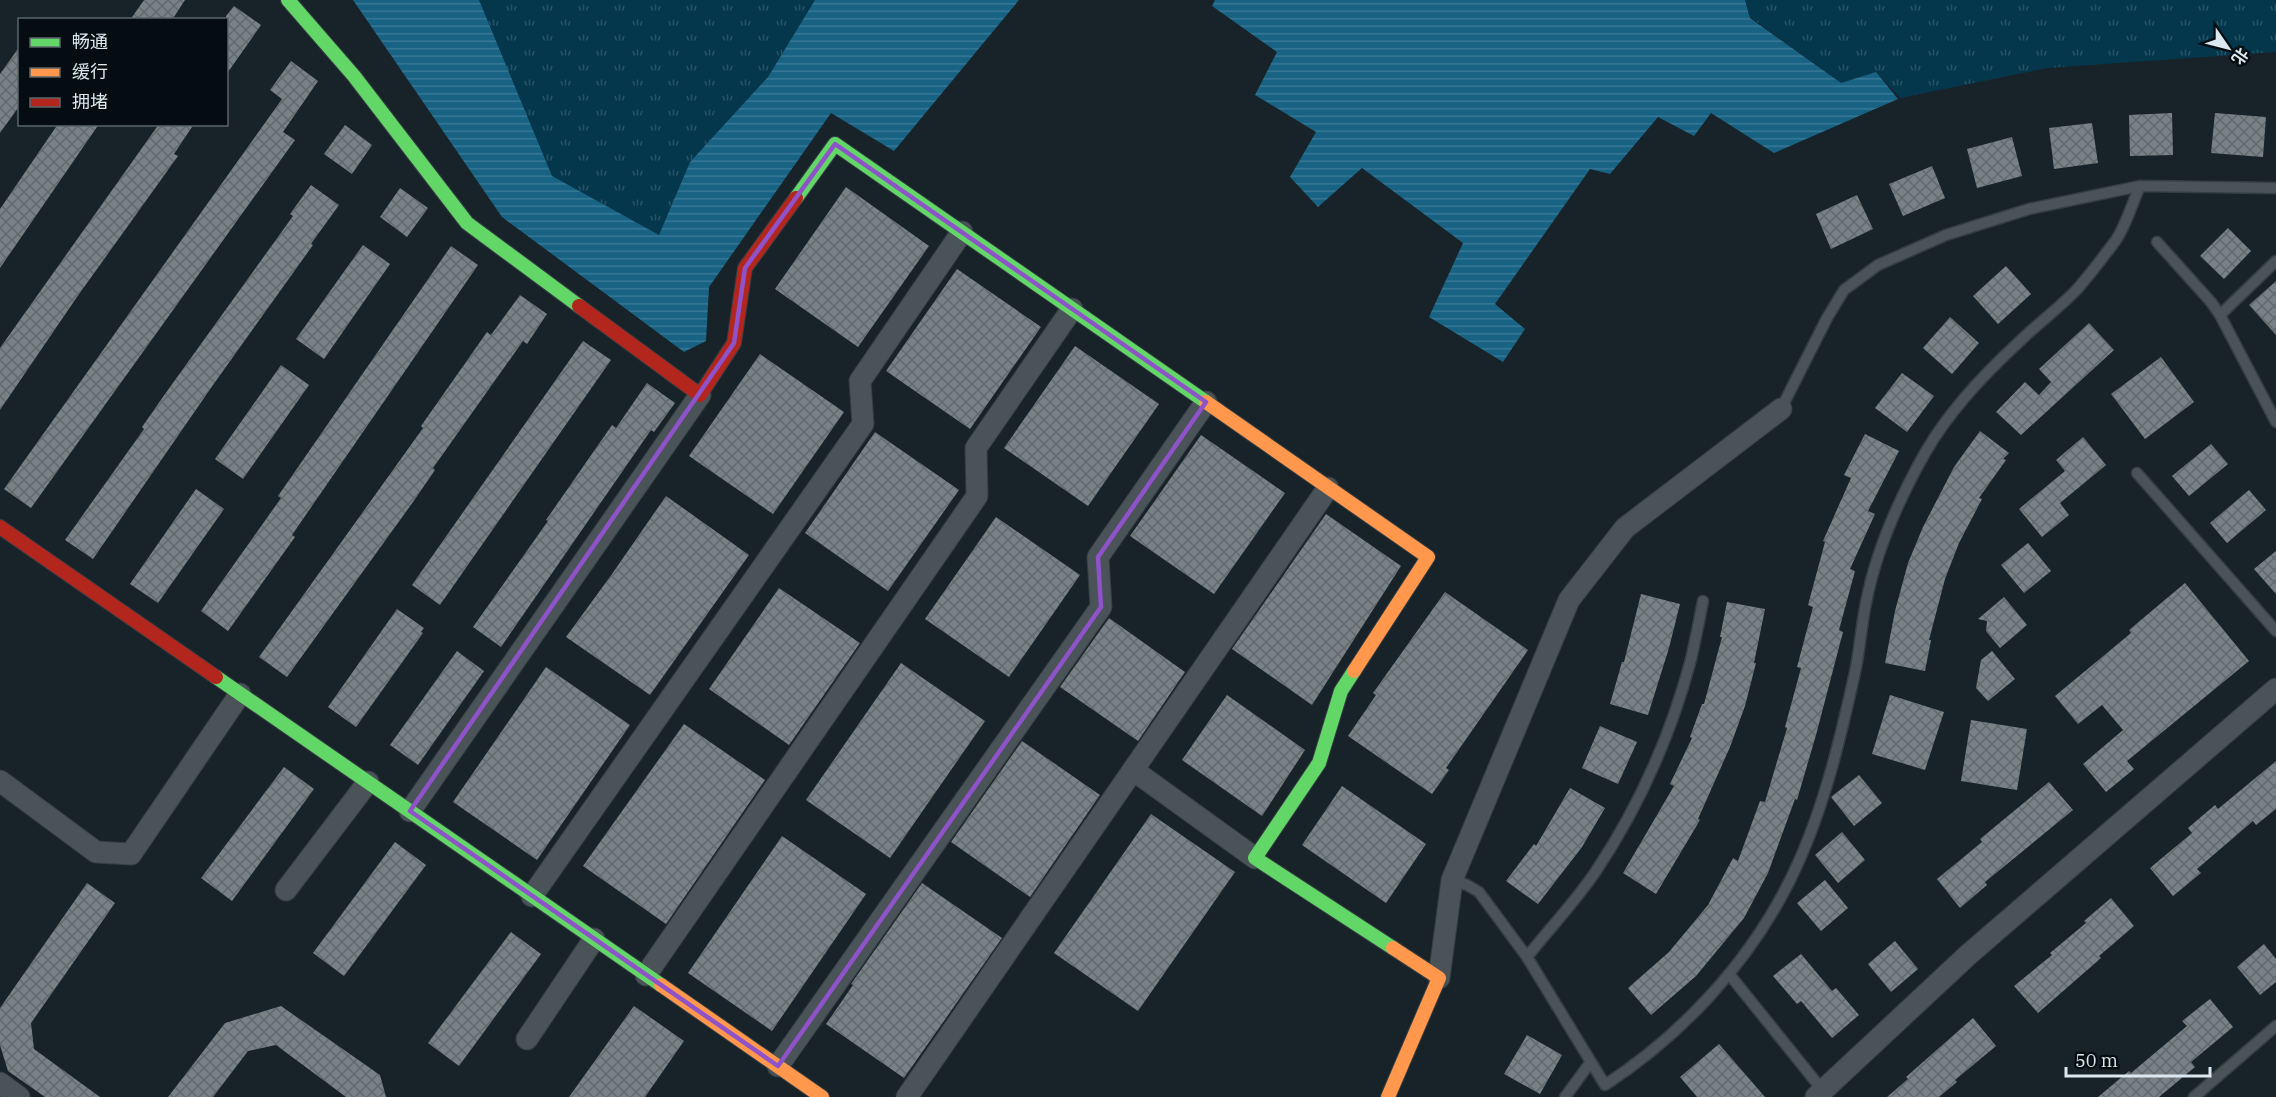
<svg xmlns="http://www.w3.org/2000/svg" width="2276" height="1097" font-family="'IBM Plex Serif','Noto Sans SC',serif">
	<style>
		.grass { fill: url(#grass-tufts) }
		.water { fill: url(#water-rules) }
		.building { fill: url(#building-cross-hatch) }
		.lines { fill: none; stroke-linecap: round; stroke-linejoin: round }
		.lane-casing { stroke: #343d41; stroke-width: 13 }
		.street-casing { stroke: #343d41; stroke-width: 23 }
		.fast-casing { stroke: #343d41; stroke-width: 16 }
		.slow-casing { stroke: #343d41; stroke-width: 16 }
		.jam-casing { stroke: #343d41; stroke-width: 16 }
		.lane { stroke: #4a5358; stroke-width: 10 }
		.street { stroke: #4a5358; stroke-width: 21 }
		.fast { stroke: #63d668; stroke-width: 14 }
		.slow { stroke: #ff974d; stroke-width: 14 }
		.jam { stroke: #b3261e; stroke-width: 14 }
		.marked { fill: none; stroke: #8e52c9; stroke-width: 4.5; stroke-linejoin: round }
	</style>
	<defs>
		<pattern id="grass-tufts" width="24" height="20" patternUnits="userSpaceOnUse" patternTransform="scale(1.5)"><rect width="24" height="20" fill="#04364c"/><path d="M3 7l-1-3M5 7V3M7 7l1-3M15 17l-1-3M17 17v-4M19 17l1-3" fill="none" stroke="#285366"/></pattern>
		<pattern id="water-rules" width="6" height="5" patternUnits="userSpaceOnUse" patternTransform="scale(1.5)"><rect width="6" height="5" fill="#186284"/><path d="M0 2.5h6" fill="none" stroke="#397896"/></pattern>
		<pattern id="building-cross-hatch" width="8" height="8" patternUnits="userSpaceOnUse" patternTransform="scale(1.5)"><rect width="8" height="8" fill="#778186"/><path d="M0 0l8 8M0 8l8-8" fill="none" stroke="#62696d"/></pattern>
	</defs>
	<rect width="100%" height="100%" fill="#172329"/>
	<g class="grass">
		<polygon points="479,0 815,0 768,77 690,162 659,235 552,177"/>
		<polygon points="1745,0 2276,0 2276,52 2047,68 1900,98 1876,72 1841,83 1750,17"/>
	</g>
	<g class="water">
		<polygon points="353,0 479,0 552,176 659,235 690,162 768,77 815,0 1019,0 894,151 831,113 709,287 706,341 684,352 502,217"/>
		<polygon points="1215,0 1745,0 1750,18 1841,83 1876,72 1898,99 1774,153 1711,113 1694,136 1658,117 1610,174 1590,169 1495,304 1525,329 1503,362 1429,317 1463,243 1362,168 1318,207 1290,177 1316,132 1255,95 1277,52 1212,6"/>
	</g>
	<g class="building">
		<polygon points="144,0 185,0 172,20 130,20"/>
		<polygon points="234,6 261,25 226,75 226,16"/>
		<polygon points="20,46 20,105 0,133 0,74"/>
		<polygon points="291,61 318,81 283,132 295,140 31,508 4,489 282,99 270,90"/>
		<polygon points="2172,113 2173,155 2130,156 2129,115"/>
		<polygon points="2215,113 2266,117 2263,157 2211,153"/>
		<polygon points="2092,123 2098,163 2054,169 2049,128"/>
		<polygon points="58,124 99,124 0,268 0,209"/>
		<polygon points="159,124 194,124 174,154 178,156 77,297 0,410 0,348"/>
		<polygon points="345,125 372,145 352,174 324,154"/>
		<polygon points="2012,137 2022,176 1977,188 1967,149"/>
		<polygon points="1932,166 1945,198 1903,216 1889,184"/>
		<polygon points="311,185 339,205 311,244 313,245 213,385 93,559 65,540 144,429 142,427 165,394 293,216 290,214"/>
		<polygon points="846,187 929,246 858,347 775,289"/>
		<polygon points="400,188 428,208 407,237 380,217"/>
		<polygon points="1857,195 1873,229 1831,249 1816,214"/>
		<polygon points="2228,228 2251,251 2224,279 2200,256"/>
		<polygon points="363,245 390,264 324,359 296,339"/>
		<polygon points="451,246 478,265 292,535 295,537 228,631 201,611 281,498 278,496"/>
		<polygon points="2006,266 2031,294 1998,324 1973,296"/>
		<polygon points="957,269 1041,327 970,429 886,371"/>
		<polygon points="2276,281 2276,335 2249,305"/>
		<polygon points="520,295 547,314 527,344 523,341 433,468 435,470 413,502 287,677 259,657 423,428 421,426 487,332 491,335"/>
		<polygon points="1950,317 1979,343 1952,374 1923,348"/>
		<polygon points="2089,323 2114,350 2021,435 1996,412 2025,382 2039,395 2051,382 2039,369"/>
		<polygon points="583,341 611,360 440,605 412,585"/>
		<polygon points="1075,346 1159,404 1088,506 1004,448"/>
		<polygon points="760,354 844,412 773,514 689,456"/>
		<polygon points="2161,357 2194,402 2145,439 2111,394"/>
		<polygon points="281,365 309,385 243,479 215,459"/>
		<polygon points="1902,373 1934,396 1907,432 1875,408"/>
		<polygon points="647,383 675,403 654,432 651,430 501,647 473,627 548,521 546,520 612,425 616,428"/>
		<polygon points="1980,431 2009,453 2003,459 2006,460 1979,498 1982,499 1959,543 1945,579 1929,640 1931,640 1925,671 1885,663 1895,611 1908,563 1923,527 1954,467"/>
		<polygon points="875,432 959,490 888,591 805,533"/>
		<polygon points="1865,434 1899,451 1868,511 1875,514 1850,569 1855,571 1839,630 1843,632 1816,735 1797,800 1795,799 1768,873 1744,918 1696,976 1651,1015 1628,988 1669,952 1708,905 1733,858 1738,861 1760,801 1765,802 1787,728 1785,727 1801,668 1797,667 1813,607 1808,605 1825,542 1823,541 1851,478 1844,475"/>
		<polygon points="1201,435 1285,493 1214,594 1130,536"/>
		<polygon points="2083,437 2106,465 2060,503 2069,515 2042,537 2019,509 2065,471 2056,460"/>
		<polygon points="2211,444 2228,464 2189,496 2172,476"/>
		<polygon points="196,489 224,509 158,603 130,584"/>
		<polygon points="2249,490 2266,510 2227,543 2210,523"/>
		<polygon points="666,496 749,555 650,695 566,637 612,574"/>
		<polygon points="1326,514 1401,566 1312,705 1232,649"/>
		<polygon points="996,517 1080,575 1009,677 925,619"/>
		<polygon points="2028,543 2051,571 2024,593 2001,565"/>
		<polygon points="2276,551 2276,594 2254,569"/>
		<polygon points="2185,583 2249,661 2127,761 2134,769 2106,792 2083,764 2123,730 2102,705 2078,724 2055,696 2131,633 2129,630"/>
		<polygon points="779,588 860,643 789,745 709,689"/>
		<polygon points="1445,592 1528,650 1446,768 1449,770 1432,794 1348,736 1376,695 1373,693"/>
		<polygon points="1641,594 1680,604 1669,648 1648,715 1610,704 1622,662 1624,662"/>
		<polygon points="2004,597 2027,625 2000,648 1986,631 1987,621 1978,619"/>
		<polygon points="1727,602 1765,609 1754,663 1756,663 1745,706 1730,747 1698,819 1700,820 1656,894 1623,873 1674,786 1670,784 1692,738 1690,737 1702,704 1704,704 1722,637 1720,637"/>
		<polygon points="397,609 424,628 421,632 423,633 356,727 328,707"/>
		<polygon points="1109,618 1185,672 1138,741 1060,687"/>
		<polygon points="457,651 484,671 418,765 390,745"/>
		<polygon points="1992,651 2015,679 1988,701 1976,688 1981,660"/>
		<polygon points="901,663 985,721 890,858 806,800"/>
		<polygon points="546,667 630,725 537,860 453,802"/>
		<polygon points="1227,695 1305,750 1262,816 1182,760"/>
		<polygon points="1890,695 1944,712 1925,770 1872,754"/>
		<polygon points="1971,720 2027,729 2017,790 1961,781"/>
		<polygon points="684,724 765,780 666,924 583,866"/>
		<polygon points="1600,726 1637,742 1618,784 1582,768"/>
		<polygon points="1022,741 1100,795 1030,897 951,842"/>
		<polygon points="2276,761 2276,809 2256,825 2253,821 2197,869 2201,873 2173,896 2150,868 2192,833 2188,828 2215,805 2218,809"/>
		<polygon points="284,767 314,789 232,901 201,878"/>
		<polygon points="1859,775 1882,803 1854,826 1831,797"/>
		<polygon points="2049,782 2073,810 1985,882 1987,885 1960,908 1937,879 1982,842 1980,839"/>
		<polygon points="1342,786 1426,844 1386,903 1302,845"/>
		<polygon points="1570,788 1605,808 1582,847 1538,904 1506,881 1534,844 1536,846"/>
		<polygon points="1151,814 1235,872 1138,1011 1054,953"/>
		<polygon points="1842,832 1865,860 1838,883 1815,855"/>
		<polygon points="782,836 866,894 772,1031 688,973"/>
		<polygon points="395,842 426,865 344,976 313,953"/>
		<polygon points="1825,880 1848,908 1821,931 1797,903"/>
		<polygon points="87,883 115,903 31,1023 34,1049 100,1097 45,1097 8,1071 0,1045 0,1008"/>
		<polygon points="922,883 1002,938 904,1078 826,1024 853,985 851,984"/>
		<polygon points="2111,898 2134,926 2099,956 2101,958 2038,1013 2014,986 2052,955 2050,953 2086,923 2084,921"/>
		<polygon points="511,932 541,954 459,1066 428,1043"/>
		<polygon points="1895,941 1918,969 1891,992 1868,964"/>
		<polygon points="2264,944 2276,959 2276,982 2260,995 2237,967"/>
		<polygon points="1801,954 1832,991 1836,988 1859,1015 1832,1038 1801,1001 1797,1004 1773,976"/>
		<polygon points="2210,999 2233,1027 2191,1062 2195,1067 2159,1097 2098,1097 2129,1071 2131,1073 2187,1026 2182,1021"/>
		<polygon points="281,1006 380,1075 386,1097 346,1097 276,1045 248,1051 213,1097 168,1097 225,1023"/>
		<polygon points="634,1006 684,1041 645,1097 569,1097"/>
		<polygon points="1973,1018 1996,1046 1955,1080 1957,1082 1939,1097 1887,1097 1908,1079 1906,1077"/>
		<polygon points="1527,1035 1562,1055 1540,1094 1504,1074"/>
		<polygon points="1719,1044 1765,1097 1697,1097 1680,1077"/>
	</g>
	<g class="lines">
		<g class="lane-casing">
			<g id="lane">
				<polyline points="2157,242 2211,302 2220,315 2276,422"/>
				<polyline points="2220,315 2276,261"/>
				<polyline points="1781,409 1827,318 1844,290 1878,265 1946,235 2029,209 2140,186 2276,188"/>
				<polyline points="2137,473 2276,631"/>
				<path d="M1452,880L1467,885L1479,892L1527,957L1605,1085C1680,1036 1745,967 1786,888C1821,821 1839,745 1855,672C1860,650 1861,626 1866,603C1876,550 1899,499 1925,453C1949,411 1984,374 2019,342C2038,323 2061,307 2079,287C2092,272 2104,256 2116,240C2126,225 2132,204 2140,186"/>
				<path d="M1527,957C1549,929 1576,901 1596,871C1638,808 1670,737 1690,663C1695,643 1699,621 1703,601"/>
				<polyline points="1729,974 1824,1092"/>
				<polyline points="1565,1097 1590,1063"/>
				<polyline points="2194,1097 2276,1026"/>
			</g>
		</g>
		<g class="street-casing">
			<g id="street">
				<polyline points="1133,770 1255,858"/>
				<polyline points="0,781 96,852 131,854 240,694"/>
				<polyline points="410,811 700,395"/>
				<polyline points="286,890 368,782"/>
				<polyline points="532,896 863,424 860,381 962,232"/>
				<polyline points="646,975 977,496 976,448 1072,309"/>
				<polyline points="1439,978 1452,880 1569,600 1625,528 1781,409"/>
				<polyline points="527,1039 594,939"/>
				<polyline points="778,1066 1101,607 1098,557 1206,402"/>
				<polyline points="0,1083 19,1097"/>
				<polyline points="907,1097 1328,488"/>
				<polyline points="1816,1097 1968,955 2276,689"/>
			</g>
		</g>
		<g class="fast-casing">
			<g id="fast">
				<polyline points="288,0 354,76 467,223 579,306"/>
				<polyline points="796,198 835,144 1206,402"/>
				<polyline points="1354,671 1341,691 1319,763 1255,858 1393,948"/>
				<polyline points="216,677 661,985"/>
			</g>
		</g>
		<g class="slow-casing">
			<g id="slow">
				<polyline points="1206,402 1428,557 1354,671"/>
				<polyline points="661,985 822,1097"/>
				<polyline points="1388,1097 1439,978 1393,948"/>
			</g>
		</g>
		<g class="jam-casing">
			<g id="jam">
				<polyline points="579,306 700,395 734,343 745,268 796,198"/>
				<polyline points="0,527 216,677"/>
			</g>
		</g>
		<use href="#lane" class="lane"/>
		<use href="#street" class="street"/>
		<use href="#fast" class="fast"/>
		<use href="#slow" class="slow"/>
		<use href="#jam" class="jam"/>
	</g>
	<path class="marked" d="M835,144L1206,402L1098,557L1101,607L778,1066L410,811L734,343L745,268Z"/>
	<rect x="18" y="18" width="210" height="108" fill="#050d12" stroke="#5b656a" stroke-width="1.5"/>
	<rect x="30" y="38" width="30" height="9" fill="#63d668" stroke="#5b656a" stroke-width="1.5"/>
	<text x="72" y="48" font-size="18" fill="#dbe8ef">畅通</text>
	<rect x="30" y="68" width="30" height="9" fill="#ff974d" stroke="#5b656a" stroke-width="1.5"/>
	<text x="72" y="78" font-size="18" fill="#dbe8ef">缓行</text>
	<rect x="30" y="98" width="30" height="9" fill="#b3261e" stroke="#5b656a" stroke-width="1.5"/>
	<text x="72" y="108" font-size="18" fill="#dbe8ef">拥堵</text>
	<g transform="translate(2228 48) rotate(125)" stroke="#050d12" stroke-width="4.5" paint-order="stroke">
	<path d="M0-4.5L10 22L0 15L-10 22Z" fill="#dbe8ef"/>
	<text y="-9" font-size="16" font-weight="bold" text-anchor="middle" fill="#dbe8ef">北</text>
	</g>
	<path d="M2066 1067v9h144v-9" fill="none" stroke="#dbe8ef" stroke-width="3"/>
	<text x="2075" y="1067" font-size="18" fill="#dbe8ef" stroke="#050d12" stroke-width="4.5" paint-order="stroke">50 m</text>
</svg>
